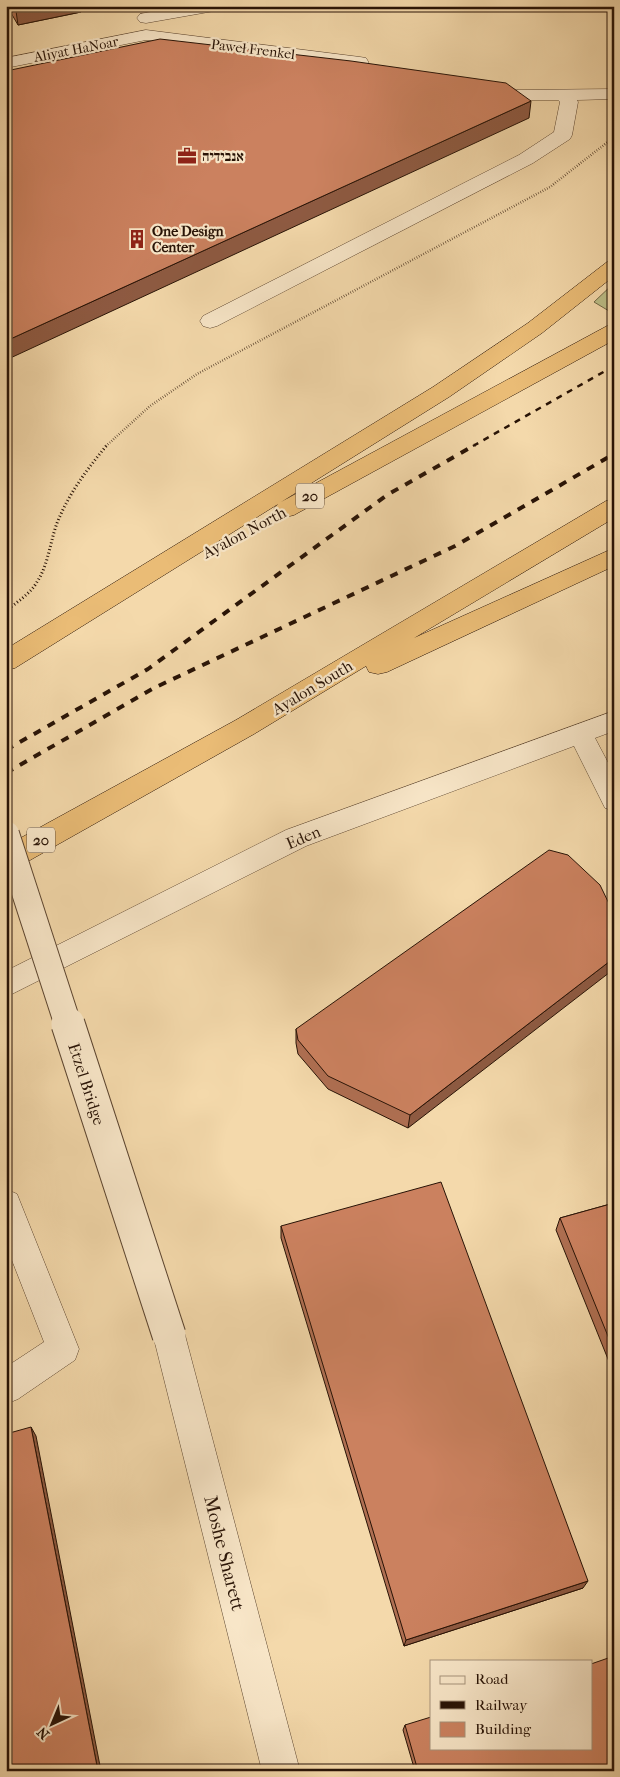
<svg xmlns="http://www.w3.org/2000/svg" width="620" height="1777" font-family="'IM FELL French Canon','Frank Ruhl Libre',serif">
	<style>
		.green { fill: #bcbf88; stroke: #726947 }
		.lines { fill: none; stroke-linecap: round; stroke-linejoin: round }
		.minor-casing { stroke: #5b442f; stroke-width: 1 }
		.highway-casing { stroke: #281306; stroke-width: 1 }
		.path-far1 { stroke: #281306; stroke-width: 2.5; stroke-dasharray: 0.5 2; stroke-linecap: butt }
		.path { stroke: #281306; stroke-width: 3; stroke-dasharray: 1 2.5; stroke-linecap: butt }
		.minor { fill: #f8e6c8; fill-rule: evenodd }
		.highway { fill: #eabc76; fill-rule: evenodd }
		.rail-far1 { stroke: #281306; stroke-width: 2.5; stroke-dasharray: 6 6; stroke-linecap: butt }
		.rail { stroke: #281306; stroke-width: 4; stroke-dasharray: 8 8; stroke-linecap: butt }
		.minor-bridge-far1-casing { stroke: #5b442f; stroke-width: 28; stroke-linecap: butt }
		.minor-bridge-casing { stroke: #5b442f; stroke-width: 35; stroke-linecap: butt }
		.minor-bridge-far1 { stroke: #f8e6c8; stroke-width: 26 }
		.minor-bridge { stroke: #f8e6c8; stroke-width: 33 }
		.wall { fill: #af6f52; stroke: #281306 }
		.shaded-wall { fill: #8e5a42; stroke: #281306 }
		.building { fill: #cb815f; stroke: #281306 }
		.labels { text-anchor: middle; stroke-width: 4.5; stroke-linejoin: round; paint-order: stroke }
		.far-street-label { font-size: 14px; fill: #281306; stroke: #f8e6c8 }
		.far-poi-label { font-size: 14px; font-weight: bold; fill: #281306; stroke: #f8e6c8; text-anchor: start }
		.shield { fill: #f8e6c8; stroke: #665240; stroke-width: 1 }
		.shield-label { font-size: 15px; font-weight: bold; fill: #281306 }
		.street-label { font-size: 16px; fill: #281306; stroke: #f8e6c8 }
		.near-street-label { font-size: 19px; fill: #281306; stroke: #f8e6c8 }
	</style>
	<rect width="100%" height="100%" fill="#f4d9ab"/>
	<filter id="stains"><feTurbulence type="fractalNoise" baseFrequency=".004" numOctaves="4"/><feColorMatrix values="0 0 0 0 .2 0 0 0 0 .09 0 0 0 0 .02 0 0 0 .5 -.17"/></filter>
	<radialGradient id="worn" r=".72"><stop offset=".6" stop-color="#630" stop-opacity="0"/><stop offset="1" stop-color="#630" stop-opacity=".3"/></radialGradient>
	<polygon class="green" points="614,283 614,308 609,311 594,302"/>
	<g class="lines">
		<g class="minor-casing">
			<g id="minor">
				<polygon points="183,6 222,6 220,10 214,11 146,23 140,22 137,18 140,14"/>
				<path d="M146,30L360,57L366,58C377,73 359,85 345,82L342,78L350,71L351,66L146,40L6,68V58Z"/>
				<polygon points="485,85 519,90 614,89 614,99 577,100 578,102 572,135 570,139 533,163 217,326 210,328 203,326 200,321 203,316 519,155 554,132 560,102 558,100 519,100 479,94 476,90 479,86"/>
				<polygon points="614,711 614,731 595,738 614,774 614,811 605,808 574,746 306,846 6,997 6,971 286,830"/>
				<polygon points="6,1189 17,1194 79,1349 75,1360 18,1399 6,1404 6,1367 44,1342 6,1245"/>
				<polygon points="169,1319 181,1324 185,1335 300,1771 262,1771 153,1335 157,1324"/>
			</g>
		</g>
		<g class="highway-casing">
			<g id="highway">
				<polygon points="614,260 614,276 542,333 449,397 281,502 607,326 614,324 614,340 294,515 286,517 278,515 274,509 278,504 15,668 6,670 6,649 433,387 528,323 607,262"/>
				<polygon points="614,499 614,518 414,638 614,548 614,566 387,672 378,674 369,672 366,666 254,734 16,868 6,871 6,846 236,720 606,501"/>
			</g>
		</g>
		<polyline class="path-far1" points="106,446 150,406 197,374 550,187 614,137"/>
		<path class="path" d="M6,611C17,602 30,594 37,582C50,562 50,537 60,516C72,489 89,467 107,445"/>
		<use href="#minor" class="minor"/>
		<use href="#highway" class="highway"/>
		<polyline class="rail-far1" points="473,446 614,366"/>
		<g class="rail">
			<polyline points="6,750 148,669 387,495 475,445"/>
			<polyline points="6,773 154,688 455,546 614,454"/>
		</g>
		<g class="minor-bridge-far1-casing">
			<polyline id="minor-bridge-far1" points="6,834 68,1025"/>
		</g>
		<g class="minor-bridge-casing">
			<polyline id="minor-bridge" points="68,1024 169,1335"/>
		</g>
		<use href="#minor-bridge-far1" class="minor-bridge-far1"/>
		<use href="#minor-bridge" class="minor-bridge"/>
	</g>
	<g class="wall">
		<polygon points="7,6 80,6 81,12 18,25"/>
		<polygon points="614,914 408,1128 328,1089 298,1054 296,1043 296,1029"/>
		<polygon points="614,1203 614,1374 556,1230 560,1218"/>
		<polygon points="281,1226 583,1588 404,1646 281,1238"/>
		<polygon points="405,1725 614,1771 415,1771 403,1730"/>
	</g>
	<g class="shaded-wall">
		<polygon points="38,6 80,6 81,12 18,25 16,11"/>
		<polygon points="531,101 529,118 6,360 6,341"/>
		<polygon points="614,958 614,969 408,1128 410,1115"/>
		<polygon points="31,1427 36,1436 101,1771 98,1771"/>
		<polygon points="588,1581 583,1588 404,1646 406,1640"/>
	</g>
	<g class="building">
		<polygon points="14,6 38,6 16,11"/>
		<polygon points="160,39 351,61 506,83 531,101 6,341 6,71"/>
		<polygon points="549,850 568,855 600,885 614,914 614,958 410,1115 328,1076 298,1040 296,1029"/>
		<polygon points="441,1182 588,1581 406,1640 281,1226"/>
		<polygon points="614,1203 614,1351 560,1218"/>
		<polygon points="31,1427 98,1771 6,1771 6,1434"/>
		<polygon points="614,1656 614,1771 418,1771 405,1725 431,1717 431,1748 591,1748 591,1664"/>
	</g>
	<defs>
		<g id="office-bare" transform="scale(1.5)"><path d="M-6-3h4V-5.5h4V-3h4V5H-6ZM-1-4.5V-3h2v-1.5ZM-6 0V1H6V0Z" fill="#8f2418" stroke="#f8e6c8" stroke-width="2.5" paint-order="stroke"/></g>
		<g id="building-bare" transform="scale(1.5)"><path d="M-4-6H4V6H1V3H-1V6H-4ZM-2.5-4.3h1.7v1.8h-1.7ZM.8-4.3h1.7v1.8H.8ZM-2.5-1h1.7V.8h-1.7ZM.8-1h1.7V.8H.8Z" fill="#8f2418" stroke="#f8e6c8" stroke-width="2.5" paint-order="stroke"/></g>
	</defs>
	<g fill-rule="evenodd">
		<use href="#office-bare" x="187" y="156"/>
		<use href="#building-bare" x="137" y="239"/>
	</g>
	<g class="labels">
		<g class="far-street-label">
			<text transform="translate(76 49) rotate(-11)" y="5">Aliyat HaNoar</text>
			<text transform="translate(253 49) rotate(7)" y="5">Paweł Frenkel</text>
		</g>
		<g class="far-poi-label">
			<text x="202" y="161">אנבידיה</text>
			<text x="152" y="236">One Design<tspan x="152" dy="16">Center</tspan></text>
		</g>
		<g class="shield">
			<rect x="296" y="483.5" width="28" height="25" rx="4"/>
			<rect x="27" y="827.5" width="28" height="25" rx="4"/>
		</g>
		<g class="shield-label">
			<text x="310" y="501">20</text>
			<text x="41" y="845">20</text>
		</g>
		<g class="street-label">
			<text transform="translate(244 532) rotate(-28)" y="6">Ayalon North</text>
			<text transform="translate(312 687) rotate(-31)" y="6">Ayalon South</text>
			<text transform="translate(303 837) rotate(-23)" y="6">Eden</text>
			<text transform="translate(87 1084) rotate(72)" y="6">Etzel Bridge</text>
		</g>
		<g class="near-street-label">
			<text transform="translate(225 1553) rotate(76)" y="7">Moshe Sharett</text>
		</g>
	</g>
	<rect width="620" height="1777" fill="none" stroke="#f4d9ab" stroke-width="25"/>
	<rect x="8" y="8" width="605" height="1762" fill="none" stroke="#281306" stroke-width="2.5"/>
	<rect x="12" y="12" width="595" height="1752" fill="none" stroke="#281306"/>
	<rect x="430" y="1660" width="162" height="90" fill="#f8e6c8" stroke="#a5927a"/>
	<rect x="440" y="1676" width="25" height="8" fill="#f8e6c8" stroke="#a5927a"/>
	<text x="475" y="1684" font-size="15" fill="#281306">Road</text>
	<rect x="440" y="1701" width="25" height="8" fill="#281306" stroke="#a5927a"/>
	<text x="475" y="1710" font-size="15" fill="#281306">Railway</text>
	<rect x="440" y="1722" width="25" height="15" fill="#cb815f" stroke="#a5927a"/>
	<text x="475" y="1734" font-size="15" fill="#281306">Building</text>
	<g transform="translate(52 1724) rotate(224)" stroke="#f8e6c8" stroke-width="4" paint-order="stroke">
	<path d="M0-4L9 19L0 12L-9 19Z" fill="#281306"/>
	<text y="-8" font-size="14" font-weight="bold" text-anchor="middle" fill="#281306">N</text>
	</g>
	<rect width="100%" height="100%" filter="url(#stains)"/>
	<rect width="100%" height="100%" fill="url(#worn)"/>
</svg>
